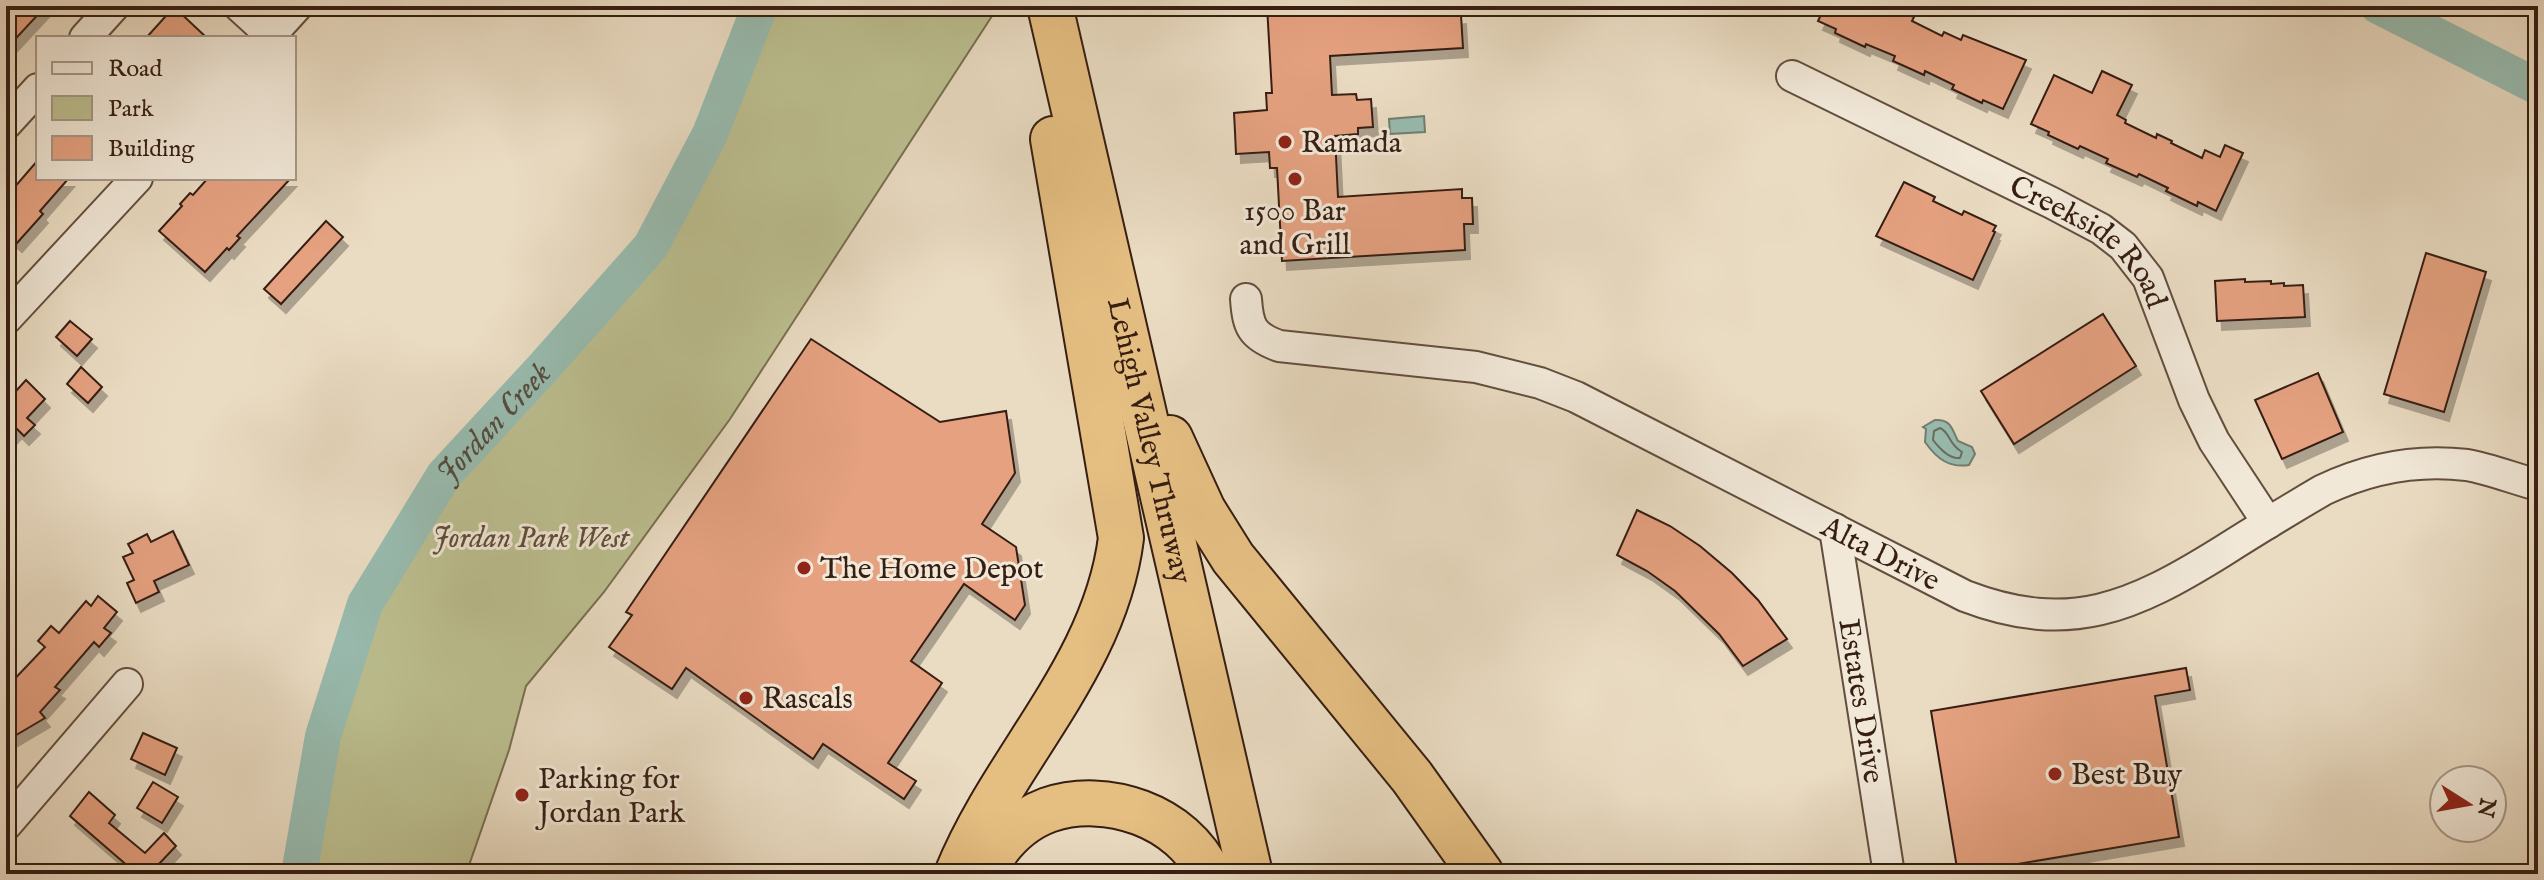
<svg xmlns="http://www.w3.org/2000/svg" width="2544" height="880" font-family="'IM FELL English',serif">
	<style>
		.green { fill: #bcbf90; stroke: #796e51; stroke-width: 2 }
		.water { fill: #98bcb0; stroke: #717d71; stroke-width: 2 }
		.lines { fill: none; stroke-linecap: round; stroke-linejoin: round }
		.shore { stroke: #676d61; stroke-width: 2 }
		.river { stroke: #98bcb0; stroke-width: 36 }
		.building { fill: #e5a180; stroke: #361e12; stroke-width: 2; filter: url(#shadow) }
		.minor-casing { stroke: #634e3e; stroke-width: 34 }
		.highway-casing { stroke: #361e12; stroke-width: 48 }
		.minor { stroke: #f1e8d8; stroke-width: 30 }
		.highway { stroke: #e5be82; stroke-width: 44 }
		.poi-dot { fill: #8f2418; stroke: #f1e8d8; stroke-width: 3 }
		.labels { text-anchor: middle; stroke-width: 6; stroke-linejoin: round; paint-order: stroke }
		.poi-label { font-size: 30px; fill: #361e12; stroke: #f1e8d8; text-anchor: start }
		.street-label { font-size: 30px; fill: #361e12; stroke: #f1e8d8 }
		.park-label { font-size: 30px; font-style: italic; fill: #5e4e38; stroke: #f1e8d8 }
		.water-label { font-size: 32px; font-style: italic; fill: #534d41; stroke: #f1e8d8 }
	</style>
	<defs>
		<filter id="shadow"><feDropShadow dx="5" dy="9" stdDeviation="0" flood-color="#0004"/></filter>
	</defs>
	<rect width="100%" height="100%" fill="#eadcc3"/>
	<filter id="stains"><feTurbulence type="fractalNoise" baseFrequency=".0025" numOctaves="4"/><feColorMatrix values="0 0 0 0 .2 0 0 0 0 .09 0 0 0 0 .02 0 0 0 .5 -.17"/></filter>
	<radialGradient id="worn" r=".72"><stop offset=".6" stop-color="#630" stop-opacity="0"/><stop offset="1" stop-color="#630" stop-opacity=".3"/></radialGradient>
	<polygon class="green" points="773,6 991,6 992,16 730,419 604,592 526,686 509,750 466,874 309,874 327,767 370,628 396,575 438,506 485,445 593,329 655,255 705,165"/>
	<g class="water">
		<polygon points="1424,116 1425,132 1390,134 1389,119"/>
		<path d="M1935,420C1952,419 1952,430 1958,441L1972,447L1975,454L1969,465C1949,468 1937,459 1925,442L1926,429L1923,427Z"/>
	</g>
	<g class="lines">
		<path class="shore" d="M1940,428C1950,432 1948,444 1962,452L1960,458C1949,459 1940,449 1933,440L1934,431Z"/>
		<g class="river">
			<polyline points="2378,6 2538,87"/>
			<path id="s1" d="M299,874L323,736L365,604L444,475L542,369L651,246L710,134L760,6"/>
		</g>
	</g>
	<g class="building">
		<polygon points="6,6 46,6 6,49"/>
		<polygon points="1267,6 1451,6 1451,16 1461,15 1463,48 1330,56 1332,95 1356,94 1357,100 1371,99 1373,127 1358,128 1358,134 1335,136 1338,197 1462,189 1462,198 1472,198 1473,224 1464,224 1465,250 1282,261 1277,168 1270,168 1269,152 1236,154 1235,132 1234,113 1267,110 1266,93 1272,93"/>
		<polygon points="1825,6 1890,6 1914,17 1912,21 1942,36 1944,32 1961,40 1963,35 2026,60 2003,109 1983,100 1982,103 1952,89 1954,85 1925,71 1924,75 1893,61 1895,56 1866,44 1865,47 1835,33 1836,29 1818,21"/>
		<polygon points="174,7 207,38 146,38"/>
		<polygon points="2102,71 2132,85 2117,115 2126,120 2125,123 2156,138 2157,134 2172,141 2171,143 2202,158 2205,150 2220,157 2225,145 2243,153 2216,211 2198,202 2197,206 2166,191 2168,188 2139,174 2137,177 2106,163 2108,159 2080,146 2078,149 2048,135 2049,132 2031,124 2054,75 2092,93"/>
		<polygon points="38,160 38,178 69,178 40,211 43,214 17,243 6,233 6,197"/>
		<polygon points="208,178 291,178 237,236 240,238 229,250 227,248 205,272 159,231 182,206 180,204 190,193 193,195"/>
		<polygon points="1904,182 1935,197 1933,201 1962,215 1964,211 1996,226 1993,231 1995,232 1973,280 1876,236"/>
		<polygon points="326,221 343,237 281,304 264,289"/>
		<polygon points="2426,253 2486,272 2444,412 2384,394"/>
		<polygon points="2245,279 2245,282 2271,281 2271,284 2284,283 2284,286 2303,285 2305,317 2217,321 2215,281"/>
		<polygon points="2103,314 2136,366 2014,444 1981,391"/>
		<polygon points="70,321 92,339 77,356 56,337"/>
		<polygon points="811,339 940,422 1006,411 1015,473 982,524 1016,547 1025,605 1015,620 964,584 911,661 942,683 888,763 916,781 904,799 823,744 813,759 686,668 672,689 609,647 632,615 626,612"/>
		<polygon points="81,367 102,387 88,403 67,384"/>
		<polygon points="2318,373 2343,432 2282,459 2255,400"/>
		<polygon points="26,380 45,399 27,418 35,425 24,436 17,429 6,441 6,402"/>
		<polygon points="1637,510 1670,526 1700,546 1732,573 1758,600 1787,639 1743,666 1719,634 1675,591 1647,571 1617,555"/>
		<polygon points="173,531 189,565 154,581 159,592 136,603 127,583 134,580 123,557 133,553 128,544 147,534 151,542"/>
		<polygon points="98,596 117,612 104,628 111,633 99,647 94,642 55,687 60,690 40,712 45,718 6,741 6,688 45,647 38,641 51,626 59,633 86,601 91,606"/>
		<polygon points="2186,668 2190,690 2155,696 2179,837 1958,874 1931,711"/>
		<polygon points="143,733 177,748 165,775 131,759"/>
		<polygon points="153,782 178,797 162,823 137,808"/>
		<polygon points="89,792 115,815 109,823 145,853 164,833 176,846 157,866 166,874 137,874 70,816"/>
	</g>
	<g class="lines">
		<g class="minor-casing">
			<g id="minor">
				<polyline points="239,6 271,35"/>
				<polyline points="85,38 114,6"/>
				<polyline points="268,38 297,6"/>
				<path id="s2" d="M1792,76L2052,203L2101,229L2123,246L2148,278L2194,400L2214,441L2268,523"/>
				<polyline points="6,124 38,89"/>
				<path id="s3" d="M1246,299C1248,327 1252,336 1279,346L1476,367L1540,383L1576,397L1965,596C2070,636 2133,607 2223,551C2256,530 2289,510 2323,490C2367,469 2417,459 2467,465C2490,469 2515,479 2538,485"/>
				<polyline points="6,319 137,178"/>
				<path id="s4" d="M1835,529L1889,874"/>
				<polyline points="6,825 127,684"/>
			</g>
		</g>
		<g class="highway-casing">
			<g id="highway">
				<path id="s5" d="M1050,6L1250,874"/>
				<polyline points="1170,438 1203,510 1233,558 1412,777 1481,874"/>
				<path d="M957,874C1004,758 1105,667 1121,538L1053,139"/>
				<path d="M982,874C996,846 1018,821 1048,810C1106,790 1183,816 1209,874"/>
			</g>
		</g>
		<use href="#minor" class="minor"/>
		<use href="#highway" class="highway"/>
	</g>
	<g class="poi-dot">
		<circle cx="1285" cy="142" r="8"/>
		<circle cx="1295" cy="179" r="8"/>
		<circle cx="804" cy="568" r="8"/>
		<circle cx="746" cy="698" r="8"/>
		<circle cx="2055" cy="774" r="8"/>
		<circle cx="522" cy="795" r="8"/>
	</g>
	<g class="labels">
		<g class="poi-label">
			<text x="1301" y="152">Ramada</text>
			<text x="1295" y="220" text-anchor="middle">1500 Bar<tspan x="1295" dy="34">and Grill</tspan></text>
			<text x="820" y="578">The Home Depot</text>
			<text x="762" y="708">Rascals</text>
			<text x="2071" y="784">Best Buy</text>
			<text x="538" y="788">Parking for<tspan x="538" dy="34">Jordan Park</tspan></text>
		</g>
		<g class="street-label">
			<text dy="10" stroke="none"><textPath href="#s2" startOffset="344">Creekside Road</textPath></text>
			<text dy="10" stroke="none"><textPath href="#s5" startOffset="446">Lehigh Valley Thruway</textPath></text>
			<text dy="10" stroke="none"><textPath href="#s3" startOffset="708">Alta Drive</textPath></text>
			<text dy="10" stroke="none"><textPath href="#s4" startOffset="174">Estates Drive</textPath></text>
		</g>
		<g class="park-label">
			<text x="531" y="547">Jordan Park West</text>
		</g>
		<g class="water-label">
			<text dy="11" stroke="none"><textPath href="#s1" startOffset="502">Jordan Creek</textPath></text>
		</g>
	</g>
	<rect width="2544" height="880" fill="none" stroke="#eadcc3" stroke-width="32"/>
	<rect x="8" y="8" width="2528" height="864" fill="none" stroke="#361e12" stroke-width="4"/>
	<rect x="16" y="16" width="2512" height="848" fill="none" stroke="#361e12" stroke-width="2"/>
	<rect x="36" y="36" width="260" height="144" fill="#f1e8d8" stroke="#a69789" stroke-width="2"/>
	<rect x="52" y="62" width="40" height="12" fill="#f1e8d8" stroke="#a69789" stroke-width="2"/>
	<text x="108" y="76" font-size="24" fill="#361e12">Road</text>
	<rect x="52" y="96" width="40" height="24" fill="#bcbf90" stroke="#a69789" stroke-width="2"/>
	<text x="108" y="116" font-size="24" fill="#361e12">Park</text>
	<rect x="52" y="136" width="40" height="24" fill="#e5a180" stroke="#a69789" stroke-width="2"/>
	<text x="108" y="156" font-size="24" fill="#361e12">Building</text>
	<g transform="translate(2468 804) rotate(101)"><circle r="38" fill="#f1e8d8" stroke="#a69789" stroke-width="2"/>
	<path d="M0-6L14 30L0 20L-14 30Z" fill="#8f2418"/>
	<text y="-12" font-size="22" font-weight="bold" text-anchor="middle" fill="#361e12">N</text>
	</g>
	<rect width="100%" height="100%" filter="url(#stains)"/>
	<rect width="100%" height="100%" fill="url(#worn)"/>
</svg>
